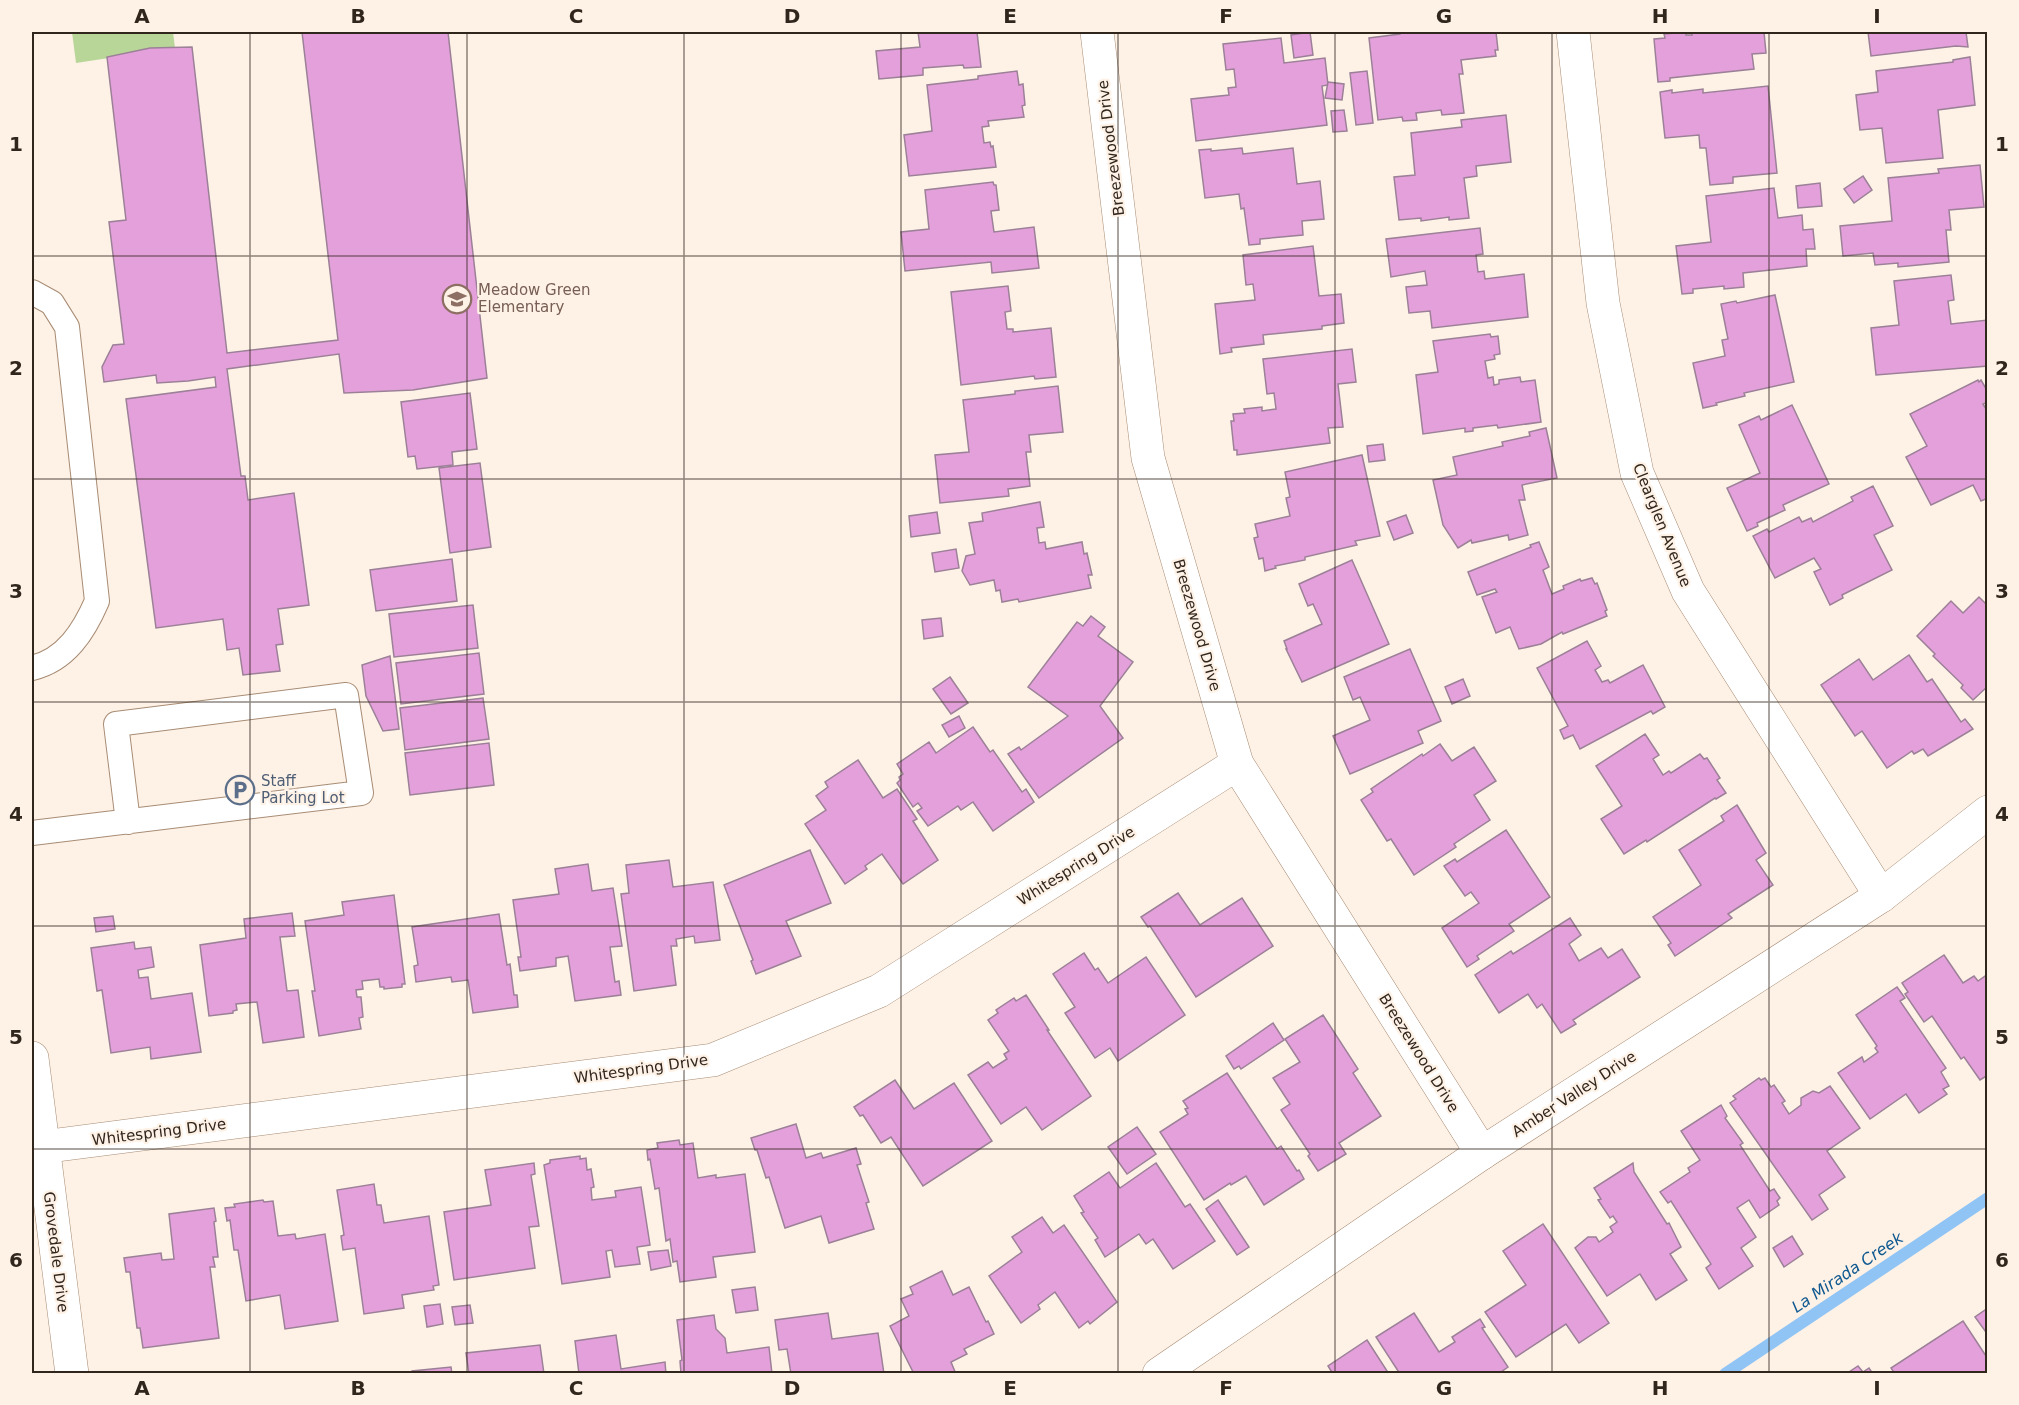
<svg xmlns="http://www.w3.org/2000/svg" width="2019" height="1405" font-family="'DejaVu Sans',sans-serif">
	<style>
		.green { fill: #b8d698 }
		.lines { fill: none; stroke-linecap: round; stroke-linejoin: round }
		.stream { stroke: #90c4f4; stroke-width: 12 }
		.building { fill: #e3a0da; stroke: #9c8098; stroke-width: 1.5 }
		.lane-casing { stroke: #a88c74; stroke-width: 26 }
		.street-casing { stroke: #a88c74; stroke-width: 34 }
		.lane { stroke: #fff; stroke-width: 24 }
		.street { stroke: #fff; stroke-width: 33 }
		.grid { fill: none; stroke: #31261c; stroke-width: 1.5; stroke-opacity: 0.55 }
		.labels { text-anchor: middle; stroke-width: 4.5; stroke-linejoin: round; paint-order: stroke }
		.street-label { font-size: 15px; fill: #31261c; stroke: #fef2e7 }
		.education-label { font-size: 15px; fill: #785e54; stroke: #fef2e7; text-anchor: start }
		.service-label { font-size: 15px; fill: #4e5e75; stroke: #fef2e7; text-anchor: start }
		.water-label { font-size: 16px; font-style: italic; fill: #0f5990; stroke: #fef2e7 }
		.neatline { fill: none; stroke: #31261c; stroke-width: 2 }
		.grid-label { font-size: 20px; text-anchor: middle; font-weight: bold; fill: #31261c }
	</style>
	<rect width="100%" height="100%" fill="#fef2e7"/>
	<polygon class="green" points="72,32 173,32 175,48 76,63"/>
	<g class="lines">
		<polyline class="stream" points="1725,1374 1988,1198"/>
	</g>
	<g class="building">
		<polygon points="302,32 448,32 487,378 413,390 344,393 339,354 227,369 241,476 245,476 248,500 294,493 309,605 278,609 283,644 276,645 280,671 243,675 239,648 227,650 223,619 156,628 126,399 216,387 215,377 188,381 157,383 156,375 104,382 102,367 113,345 124,344 109,222 126,220 107,57 150,48 192,47 227,353 338,340"/>
		<polygon points="918,32 977,32 981,67 964,68 963,65 923,68 923,75 879,79 876,51 920,47"/>
		<polygon points="1310,32 1313,55 1294,58 1291,35"/>
		<polygon points="1400,32 1496,32 1498,50 1495,50 1496,56 1461,60 1463,74 1459,74 1464,113 1442,115 1441,110 1416,113 1417,120 1403,121 1402,117 1378,120 1369,38 1400,34"/>
		<polygon points="1686,32 1686,35 1692,35 1691,32 1764,32 1766,53 1752,54 1754,69 1670,78 1670,81 1658,82 1654,39 1665,38 1664,34"/>
		<polygon points="1868,32 1966,32 1968,47 1956,46 1871,56"/>
		<polygon points="1281,38 1284,63 1325,58 1328,85 1322,86 1327,125 1196,141 1191,99 1229,95 1228,88 1236,87 1234,69 1226,70 1223,44"/>
		<polygon points="1970,57 1975,105 1938,110 1943,158 1886,163 1882,128 1860,130 1856,95 1878,92 1876,71 1953,62 1953,60"/>
		<polygon points="1017,71 1019,85 1023,84 1025,105 1022,106 1024,117 988,121 989,126 982,127 984,143 990,142 991,147 993,146 996,167 909,176 904,135 932,131 927,85 978,79 978,76"/>
		<polygon points="1367,71 1373,123 1356,125 1350,73"/>
		<polygon points="1328,82 1344,84 1342,100 1325,98"/>
		<polygon points="1768,86 1777,173 1733,177 1733,183 1710,185 1706,148 1700,148 1699,135 1665,138 1660,92 1672,90 1672,93 1703,89 1703,93"/>
		<polygon points="1344,110 1347,131 1333,132 1331,111"/>
		<polygon points="1506,115 1511,162 1476,166 1477,176 1464,178 1469,218 1449,220 1449,217 1421,221 1421,218 1399,220 1394,177 1415,175 1411,133 1462,127 1461,120"/>
		<polygon points="1242,148 1243,154 1293,148 1297,184 1320,181 1324,219 1302,221 1303,235 1260,239 1260,244 1249,245 1244,208 1241,209 1239,194 1205,198 1199,150 1211,149 1211,151"/>
		<polygon points="1980,165 1984,207 1949,210 1951,230 1946,230 1949,262 1898,267 1898,263 1875,265 1873,253 1843,256 1840,226 1892,221 1888,178 1939,173 1938,169"/>
		<polygon points="1863,176 1872,190 1854,203 1844,189"/>
		<polygon points="993,182 994,185 996,185 999,210 991,211 994,232 1034,227 1039,268 992,273 991,262 905,271 901,232 929,229 925,190"/>
		<polygon points="1820,183 1822,206 1798,208 1796,186"/>
		<polygon points="1774,188 1778,218 1802,215 1803,230 1813,229 1815,249 1806,249 1807,266 1743,273 1744,287 1724,289 1724,286 1693,289 1693,293 1682,294 1676,246 1711,242 1706,196"/>
		<polygon points="1480,228 1483,254 1476,255 1478,272 1484,271 1485,279 1524,274 1528,317 1432,328 1430,311 1409,313 1406,287 1427,285 1425,271 1391,277 1386,239"/>
		<polygon points="1313,246 1319,296 1341,294 1344,323 1322,326 1322,329 1263,335 1264,344 1231,348 1232,352 1220,354 1215,304 1255,300 1253,284 1246,285 1243,255"/>
		<polygon points="1951,275 1954,300 1948,301 1951,324 1988,320 1988,366 1876,375 1871,328 1899,325 1894,281"/>
		<polygon points="1008,286 1011,311 1005,312 1007,329 1013,329 1013,332 1051,328 1056,377 1035,379 1034,376 961,385 951,292"/>
		<polygon points="1775,295 1794,382 1744,393 1745,396 1716,403 1717,405 1703,408 1693,363 1725,356 1722,340 1728,339 1721,304 1736,301 1737,303"/>
		<polygon points="1490,334 1491,337 1498,336 1500,354 1494,355 1495,359 1485,361 1488,378 1493,377 1494,385 1499,384 1499,380 1520,377 1521,382 1535,380 1541,422 1498,428 1497,425 1473,428 1473,431 1465,432 1465,428 1423,434 1416,375 1438,372 1433,341"/>
		<polygon points="1352,349 1356,382 1338,384 1343,427 1328,428 1330,443 1237,455 1237,450 1234,450 1231,421 1234,421 1233,414 1245,413 1244,409 1262,407 1262,411 1276,409 1274,393 1267,394 1263,359"/>
		<polygon points="1978,380 1979,382 1981,380 1988,392 1988,402 1983,404 1988,412 1988,498 1981,501 1973,485 1931,505 1906,457 1927,446 1910,414"/>
		<polygon points="1058,386 1063,432 1029,435 1031,452 1026,452 1030,486 1008,489 1009,496 940,503 935,455 969,452 963,400 1015,394 1015,391"/>
		<polygon points="470,393 477,449 452,452 453,465 417,469 415,456 408,457 401,402"/>
		<polygon points="1792,405 1829,484 1783,505 1785,510 1757,523 1758,526 1747,531 1727,488 1760,473 1739,425 1759,416 1761,420"/>
		<polygon points="1546,428 1557,478 1522,485 1525,500 1519,500 1528,535 1509,540 1508,535 1472,543 1471,540 1458,548 1443,525 1433,480 1457,475 1453,457 1503,446 1502,442 1530,436 1529,432"/>
		<polygon points="1383,444 1385,460 1369,462 1367,446"/>
		<polygon points="1362,455 1380,536 1355,541 1357,545 1305,557 1305,560 1275,566 1276,568 1265,571 1263,558 1259,559 1254,538 1258,537 1255,524 1290,516 1286,498 1290,497 1285,472"/>
		<polygon points="480,463 491,547 450,553 439,468"/>
		<polygon points="1873,486 1893,526 1874,535 1892,570 1842,595 1843,598 1830,605 1814,572 1821,569 1814,558 1775,578 1753,536 1767,529 1769,532 1799,517 1802,522 1811,518 1813,522 1853,501 1851,497"/>
		<polygon points="1040,502 1044,527 1037,528 1039,543 1045,542 1046,549 1082,542 1084,554 1087,553 1092,575 1088,575 1091,588 1019,602 1018,599 1002,602 1000,590 996,591 994,580 970,585 962,571 966,556 975,554 969,523 983,521 982,513"/>
		<polygon points="937,512 940,533 911,537 909,516"/>
		<polygon points="1406,515 1413,533 1394,540 1387,522"/>
		<polygon points="1539,542 1549,567 1543,570 1552,594 1564,589 1563,586 1580,579 1581,581 1592,578 1595,584 1597,583 1607,610 1605,611 1607,616 1563,634 1562,632 1541,644 1519,649 1510,627 1496,633 1482,597 1497,592 1495,589 1477,595 1468,572 1531,547 1530,545"/>
		<polygon points="956,549 959,568 935,572 932,553"/>
		<polygon points="452,559 457,601 376,611 370,570"/>
		<polygon points="1352,560 1389,644 1302,682 1286,649 1287,649 1284,641 1322,624 1313,604 1308,606 1299,584"/>
		<polygon points="1979,597 1985,603 1988,602 1988,686 1973,700 1961,688 1963,685 1933,656 1935,654 1917,636 1951,601 1963,613"/>
		<polygon points="473,605 478,648 394,657 389,614"/>
		<polygon points="1091,616 1105,627 1098,636 1133,662 1100,706 1123,738 1039,798 1008,754 1019,747 1021,750 1068,716 1028,687 1077,622 1083,626"/>
		<polygon points="941,618 943,636 924,639 922,620"/>
		<polygon points="1587,641 1601,666 1595,670 1602,682 1608,680 1610,683 1643,665 1665,707 1653,714 1651,711 1580,749 1573,735 1564,739 1560,730 1568,726 1537,668"/>
		<polygon points="1410,649 1441,721 1418,731 1423,743 1350,774 1333,736 1370,720 1360,697 1353,700 1344,677"/>
		<polygon points="479,653 484,694 401,704 396,663"/>
		<polygon points="1909,655 1927,682 1932,679 1961,722 1965,719 1973,729 1928,756 1923,749 1914,754 1912,751 1887,768 1862,731 1855,736 1821,685 1859,659 1873,680"/>
		<polygon points="390,656 399,729 383,731 366,696 362,665"/>
		<polygon points="950,677 968,703 951,714 933,689"/>
		<polygon points="1463,679 1470,696 1452,704 1445,687"/>
		<polygon points="483,698 489,739 405,750 400,708"/>
		<polygon points="959,716 965,728 949,737 942,725"/>
		<polygon points="973,727 990,752 993,750 1022,792 1026,789 1034,802 993,831 973,802 961,810 958,806 928,826 917,811 922,808 918,803 913,807 897,783 900,780 899,777 903,774 897,764 929,742 936,753"/>
		<polygon points="1645,734 1659,755 1653,759 1663,775 1669,771 1671,773 1700,754 1704,759 1707,758 1720,778 1717,780 1726,793 1716,799 1715,798 1647,842 1646,840 1624,854 1601,819 1622,806 1596,766"/>
		<polygon points="489,743 494,785 410,795 405,753"/>
		<polygon points="1440,744 1452,761 1474,747 1496,781 1474,795 1490,820 1454,844 1456,847 1414,875 1391,839 1387,841 1361,800 1373,792 1371,789 1422,754 1423,756"/>
		<polygon points="858,760 883,798 897,789 917,819 913,821 938,860 903,884 882,854 865,866 867,869 845,884 805,824 826,810 816,796 828,787 825,782"/>
		<polygon points="1737,805 1766,853 1756,860 1773,885 1728,914 1732,918 1675,956 1668,945 1671,943 1653,917 1701,885 1679,850 1724,821 1721,816"/>
		<polygon points="1506,830 1550,897 1509,924 1514,931 1477,956 1479,959 1467,967 1442,928 1479,903 1471,892 1465,896 1444,866 1455,859 1457,862"/>
		<polygon points="810,850 831,903 786,921 801,956 756,974 751,961 753,960 724,885"/>
		<polygon points="669,860 673,887 713,882 720,940 695,943 694,936 676,939 677,946 671,946 676,985 634,991 621,894 629,893 626,865"/>
		<polygon points="588,864 592,891 613,888 622,946 610,947 615,982 619,981 621,995 575,1001 568,956 556,958 556,966 520,971 518,957 521,957 513,900 559,894 555,869"/>
		<polygon points="1178,893 1200,925 1242,898 1273,946 1196,997 1150,926 1148,927 1141,917"/>
		<polygon points="394,895 405,984 402,984 402,987 384,989 384,987 380,987 379,979 362,981 363,989 356,990 357,997 361,997 363,1017 359,1018 361,1029 319,1036 312,991 315,991 305,921 344,915 342,902"/>
		<polygon points="292,913 295,936 280,937 287,991 298,990 304,1037 263,1043 257,1002 236,1004 237,1010 233,1011 233,1013 209,1016 200,945 246,938 244,919"/>
		<polygon points="499,914 507,965 510,964 514,995 517,995 518,1007 473,1013 468,980 452,982 451,977 416,982 414,966 418,965 412,927"/>
		<polygon points="113,916 115,929 96,932 94,918"/>
		<polygon points="1570,918 1581,935 1569,944 1579,961 1601,948 1608,958 1622,949 1640,977 1573,1020 1576,1024 1561,1033 1542,1004 1537,1008 1528,994 1499,1013 1475,975 1511,951 1513,954"/>
		<polygon points="134,942 135,949 151,947 154,967 138,970 139,978 148,977 151,999 192,993 201,1052 151,1059 150,1047 111,1053 102,990 97,991 91,948"/>
		<polygon points="1084,953 1095,970 1098,968 1108,983 1146,957 1185,1015 1118,1061 1110,1048 1095,1058 1065,1013 1075,1007 1053,974"/>
		<polygon points="1944,955 1963,983 1974,976 1978,981 1988,974 1988,1075 1980,1080 1964,1057 1961,1059 1932,1016 1924,1022 1905,994 1908,992 1902,983"/>
		<polygon points="1897,987 1905,998 1900,1001 1946,1068 1941,1072 1949,1086 1943,1089 1947,1094 1919,1113 1906,1094 1870,1119 1838,1073 1862,1057 1864,1062 1878,1052 1875,1048 1877,1046 1856,1015"/>
		<polygon points="1026,995 1049,1030 1047,1030 1091,1096 1042,1130 1026,1107 1001,1124 968,1075 988,1062 993,1068 1007,1059 1004,1054 1009,1051 988,1020 998,1013 996,1010 1014,998 1016,1001"/>
		<polygon points="1323,1015 1358,1069 1353,1073 1381,1116 1339,1143 1346,1154 1318,1171 1308,1156 1310,1154 1281,1110 1290,1104 1273,1078 1300,1062 1285,1039"/>
		<polygon points="1273,1023 1284,1040 1241,1069 1239,1066 1234,1069 1226,1056"/>
		<polygon points="1227,1073 1277,1149 1281,1146 1297,1171 1299,1170 1304,1179 1264,1205 1246,1176 1231,1185 1230,1183 1204,1200 1160,1132 1188,1114 1185,1109 1188,1108 1183,1101"/>
		<polygon points="1759,1078 1761,1080 1765,1078 1771,1087 1774,1085 1785,1101 1782,1103 1789,1114 1801,1105 1801,1098 1813,1091 1819,1093 1830,1086 1860,1128 1827,1151 1845,1177 1819,1195 1828,1209 1812,1220 1730,1103 1736,1099 1733,1096"/>
		<polygon points="895,1080 914,1109 954,1083 992,1141 923,1186 891,1137 881,1143 863,1115 860,1116 854,1107"/>
		<polygon points="1721,1105 1727,1116 1725,1118 1743,1143 1740,1145 1770,1191 1774,1189 1780,1198 1777,1201 1779,1205 1760,1218 1749,1200 1737,1208 1756,1237 1741,1248 1753,1266 1719,1289 1706,1268 1711,1264 1671,1201 1668,1203 1660,1192 1690,1172 1688,1168 1700,1160 1681,1131"/>
		<polygon points="796,1124 806,1158 821,1153 823,1158 856,1148 861,1164 857,1165 869,1202 866,1203 874,1229 829,1243 821,1216 785,1228 769,1177 766,1178 757,1150 755,1150 751,1138"/>
		<polygon points="1137,1127 1156,1154 1127,1174 1108,1147"/>
		<polygon points="679,1140 680,1145 693,1143 698,1178 716,1175 716,1178 745,1174 755,1252 713,1257 716,1277 680,1282 677,1261 673,1262 670,1239 666,1241 659,1188 655,1189 650,1159 648,1160 647,1150 658,1148 657,1143"/>
		<polygon points="580,1156 580,1159 586,1158 587,1170 591,1169 594,1187 591,1188 592,1200 616,1197 615,1191 641,1187 650,1245 637,1247 640,1264 615,1267 612,1250 606,1251 610,1277 562,1284 544,1165 550,1163 550,1160"/>
		<polygon points="534,1163 535,1174 531,1175 539,1226 529,1227 535,1268 454,1280 444,1212 491,1205 485,1170"/>
		<polygon points="1156,1163 1185,1207 1190,1204 1215,1241 1173,1269 1153,1239 1146,1244 1139,1234 1105,1257 1095,1240 1098,1238 1081,1213 1084,1212 1074,1196 1109,1172 1120,1188"/>
		<polygon points="1633,1163 1634,1172 1667,1224 1669,1223 1681,1247 1670,1254 1687,1280 1656,1300 1640,1274 1607,1296 1575,1248 1588,1237 1596,1237 1599,1242 1613,1232 1610,1227 1617,1222 1613,1216 1610,1218 1598,1200 1601,1199 1594,1188"/>
		<polygon points="374,1184 377,1205 381,1205 384,1223 429,1216 439,1285 433,1286 434,1290 402,1295 404,1308 364,1314 355,1248 343,1250 341,1236 344,1235 337,1190"/>
		<polygon points="263,1200 264,1202 273,1201 278,1236 295,1234 296,1239 325,1234 338,1321 285,1329 280,1295 246,1301 238,1250 234,1250 230,1220 227,1221 225,1208 235,1207 234,1204"/>
		<polygon points="1218,1200 1249,1247 1237,1255 1206,1209"/>
		<polygon points="214,1208 216,1221 214,1222 218,1257 213,1257 215,1267 210,1267 219,1338 143,1348 140,1328 137,1328 130,1272 126,1272 124,1258 161,1253 162,1260 174,1259 169,1214"/>
		<polygon points="1042,1217 1053,1233 1064,1225 1117,1302 1090,1324 1088,1321 1079,1328 1055,1292 1038,1305 1040,1309 1021,1323 989,1276 1022,1252 1012,1237"/>
		<polygon points="1543,1224 1609,1323 1579,1343 1566,1324 1516,1357 1485,1312 1526,1285 1503,1251"/>
		<polygon points="1792,1236 1803,1254 1784,1267 1773,1248"/>
		<polygon points="668,1250 671,1266 651,1270 648,1252"/>
		<polygon points="942,1271 953,1295 969,1287 986,1322 988,1321 994,1334 964,1349 967,1354 951,1362 956,1374 909,1374 913,1372 890,1326 909,1316 901,1299 913,1294 910,1287"/>
		<polygon points="755,1287 758,1310 736,1313 732,1290"/>
		<polygon points="440,1304 443,1324 427,1327 424,1306"/>
		<polygon points="470,1305 473,1323 455,1325 452,1307"/>
		<polygon points="1988,1308 1988,1335 1975,1317"/>
		<polygon points="828,1313 832,1339 878,1333 884,1374 791,1374 787,1349 779,1350 775,1320"/>
		<polygon points="1414,1313 1439,1352 1455,1342 1452,1337 1480,1319 1485,1327 1482,1328 1508,1367 1498,1374 1400,1374 1376,1337"/>
		<polygon points="714,1315 716,1329 725,1338 727,1353 769,1347 772,1374 681,1374 680,1361 682,1360 677,1320"/>
		<polygon points="1963,1321 1988,1359 1988,1370 1982,1374 1895,1374 1891,1368"/>
		<polygon points="616,1335 621,1369 665,1362 666,1374 579,1374 575,1341"/>
		<polygon points="1367,1340 1389,1374 1333,1374 1328,1366"/>
		<polygon points="540,1345 544,1374 469,1374 466,1353"/>
		<polygon points="1858,1366 1863,1372 1869,1368 1873,1374 1846,1374"/>
		<polygon points="451,1367 452,1374 412,1374 412,1371"/>
	</g>
	<g class="lines">
		<g class="lane-casing">
			<g id="lane">
				<path d="M32,292L52,303L67,327L97,601C84,631 66,660 32,668"/>
				<polyline points="32,833 361,793 346,695 116,724 128,822"/>
			</g>
		</g>
		<g class="street-casing">
			<g id="street">
				<polyline points="1097,32 1148,458 1237,764 1482,1153"/>
				<polyline points="1573,32 1603,303 1637,473 1688,591 1881,896"/>
				<polyline points="32,1058 72,1374"/>
				<polyline points="42,1147 713,1060 879,991 1237,764"/>
				<polyline points="1159,1374 1482,1153 1881,896 1988,812"/>
			</g>
		</g>
		<use href="#lane" class="lane"/>
		<use href="#street" class="street"/>
	</g>
	<path class="grid" d="M250,32V1374M467,32V1374M684,32V1374M901,32V1374M1118,32V1374M1335,32V1374M1552,32V1374M1769,32V1374M32,256H1988M32,479H1988M32,702H1988M32,926H1988M32,1149H1988"/>
	<defs>
		<g id="school-ring" transform="scale(1.5)"><circle r="9.5" fill="#fef2e7" stroke="#8d6e63" stroke-width="1.5"/><path d="M0-5L7-2L0 1L-7-2ZM-4 1L0 2.5L4 1V4Q0 6-4 4Z" fill="#8d6e63"/></g>
		<g id="parking-ring" transform="scale(1.5)"><circle r="9.5" fill="#fef2e7" stroke="#5c6f8a" stroke-width="1.5"/><path d="M-3.5-5.5H1a3.5 3.5 0 0 1 0 7H-1V5.5H-3.5ZM-1-3.4V-.6H.8a1.4 1.4 0 0 0 0-2.8Z" fill="#5c6f8a"/></g>
	</defs>
	<g fill-rule="evenodd">
		<use href="#school-ring" x="457" y="299"/>
		<use href="#parking-ring" x="240" y="790"/>
	</g>
	<g class="labels">
		<g class="street-label">
			<text transform="translate(1111 148) rotate(-97)" y="5">Breezewood Drive</text>
			<text transform="translate(1662 525) rotate(68)" y="5">Clearglen Avenue</text>
			<text transform="translate(1197 625) rotate(74)" y="5">Breezewood Drive</text>
			<text transform="translate(1076 866) rotate(-32)" y="5">Whitespring Drive</text>
			<text transform="translate(1419 1053) rotate(58)" y="5">Breezewood Drive</text>
			<text transform="translate(641 1069) rotate(-8)" y="5">Whitespring Drive</text>
			<text transform="translate(1574 1094) rotate(-33)" y="5">Amber Valley Drive</text>
			<text transform="translate(159 1132) rotate(-7)" y="5">Whitespring Drive</text>
			<text transform="translate(56 1252) rotate(83)" y="5">Grovedale Drive</text>
		</g>
		<g class="education-label">
			<text x="478" y="295">Meadow Green<tspan x="478" dy="17">Elementary</tspan></text>
		</g>
		<g class="service-label">
			<text x="261" y="786">Staff<tspan x="261" dy="17">Parking Lot</tspan></text>
		</g>
		<g class="water-label">
			<text transform="translate(1847 1272) rotate(-34)" y="6">La Mirada Creek</text>
		</g>
	</g>
	<rect width="2019" height="1405" fill="none" stroke="#fef2e7" stroke-width="66"/>
	<rect x="33" y="33" width="1953" height="1339" class="neatline"/>
	<g class="grid-label">
		<text x="142" y="23">A</text>
		<text x="358" y="23">B</text>
		<text x="576" y="23">C</text>
		<text x="792" y="23">D</text>
		<text x="1010" y="23">E</text>
		<text x="1226" y="23">F</text>
		<text x="1444" y="23">G</text>
		<text x="1660" y="23">H</text>
		<text x="1877" y="23">I</text>
		<text x="16" y="151">1</text>
		<text x="2002" y="151">1</text>
		<text x="16" y="375">2</text>
		<text x="2002" y="375">2</text>
		<text x="16" y="598">3</text>
		<text x="2002" y="598">3</text>
		<text x="16" y="821">4</text>
		<text x="2002" y="821">4</text>
		<text x="16" y="1044">5</text>
		<text x="2002" y="1044">5</text>
		<text x="16" y="1267">6</text>
		<text x="2002" y="1267">6</text>
		<text x="142" y="1395">A</text>
		<text x="358" y="1395">B</text>
		<text x="576" y="1395">C</text>
		<text x="792" y="1395">D</text>
		<text x="1010" y="1395">E</text>
		<text x="1226" y="1395">F</text>
		<text x="1444" y="1395">G</text>
		<text x="1660" y="1395">H</text>
		<text x="1877" y="1395">I</text>
	</g>
</svg>
